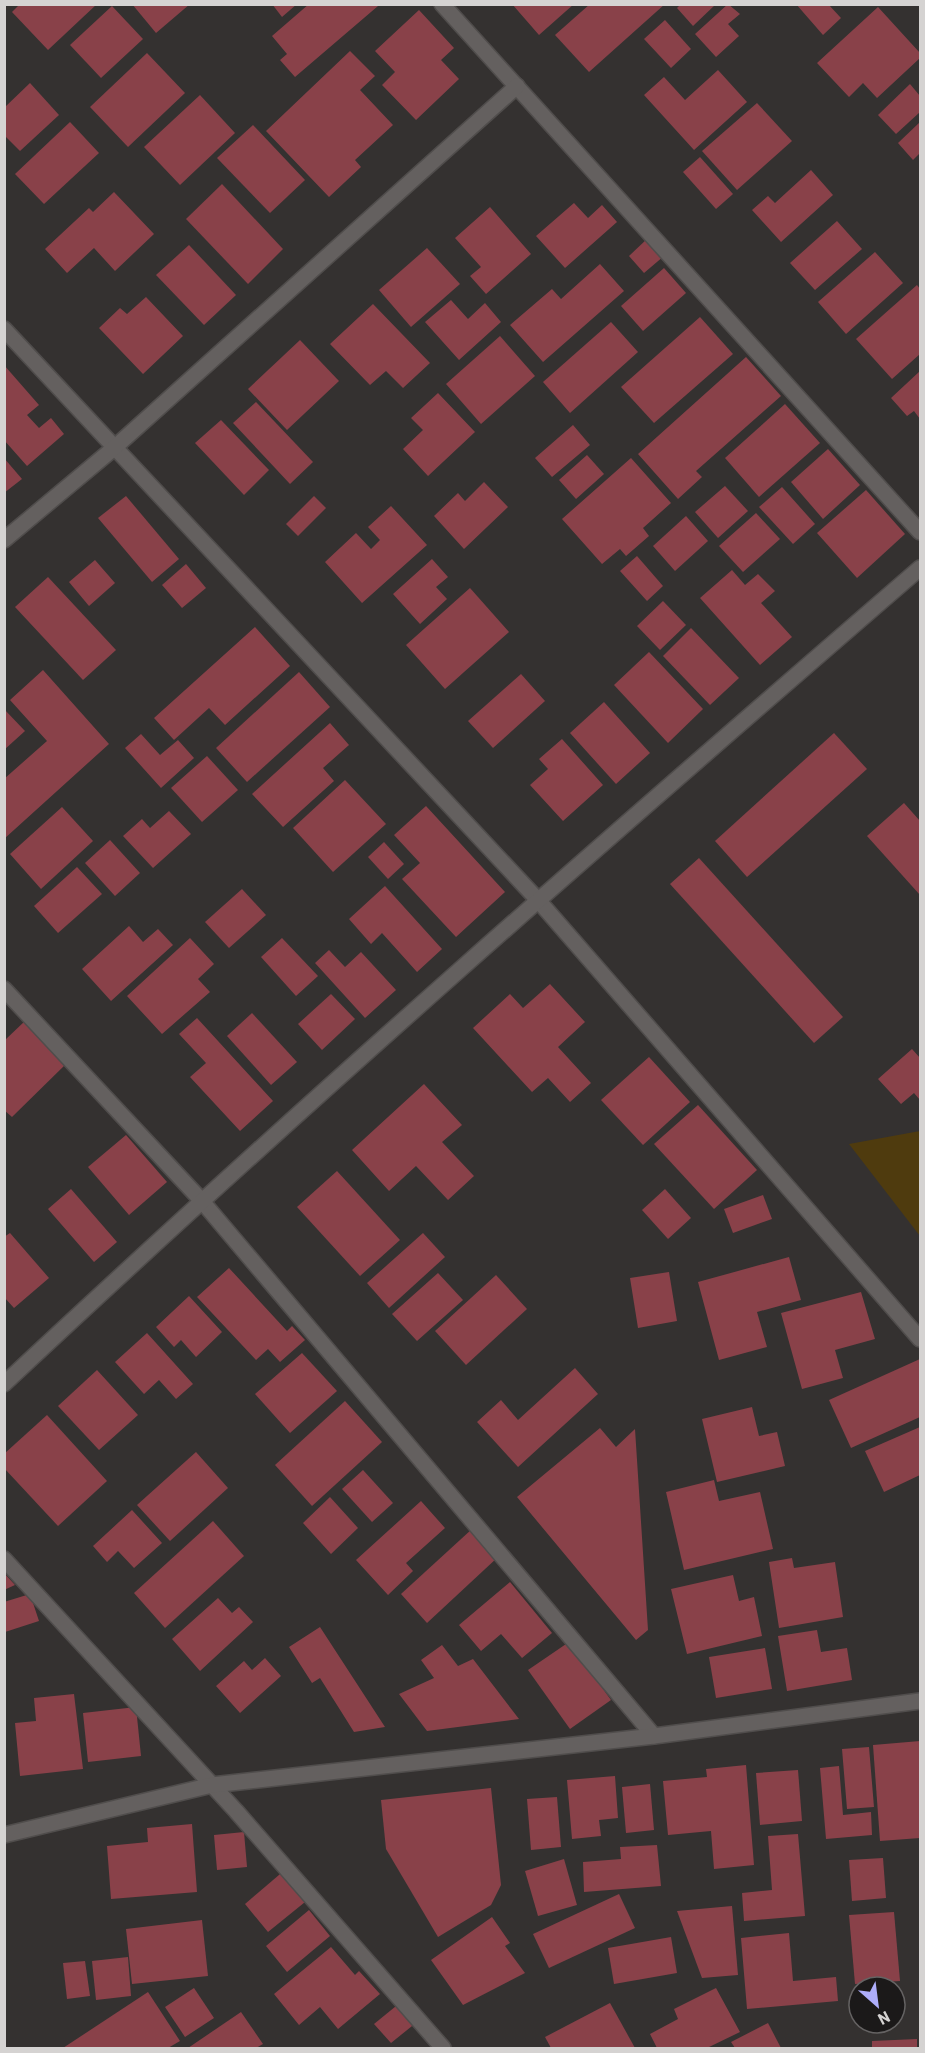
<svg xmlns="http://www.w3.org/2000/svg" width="925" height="2053" font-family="Barlow,sans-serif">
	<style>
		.green { fill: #4f3b0e }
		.building { fill: #894149 }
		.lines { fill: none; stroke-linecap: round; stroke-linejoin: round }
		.street-casing { stroke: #504d4c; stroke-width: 18 }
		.street { stroke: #64605f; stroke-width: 15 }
	</style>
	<rect width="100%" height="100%" fill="#343130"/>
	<polygon class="green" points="920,1131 920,1236 849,1144"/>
	<g class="building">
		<polygon points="20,4 97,4 48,50 12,12"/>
		<polygon points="132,4 190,4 156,33"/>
		<polygon points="272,4 297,4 282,17"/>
		<polygon points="309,4 378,6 295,77 280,60 287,54 272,36"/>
		<polygon points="512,4 574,4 539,35"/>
		<polygon points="590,4 665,4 589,72 555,35"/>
		<polygon points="681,4 716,4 693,26 677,8"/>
		<polygon points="728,4 740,14 728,24 739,36 716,57 695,34"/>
		<polygon points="796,4 828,4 841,18 823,35"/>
		<polygon points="112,6 143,39 101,78 70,45"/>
		<polygon points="878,7 920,53 920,58 877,98 863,83 849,97 817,63"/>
		<polygon points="419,10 454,48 441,60 459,79 416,120 382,85 395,72 375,51"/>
		<polygon points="665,20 691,49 671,68 644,39"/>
		<polygon points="350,51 375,76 360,90 393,125 355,160 361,167 329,197 266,131"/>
		<polygon points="147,53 185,93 128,147 90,107"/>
		<polygon points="718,70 747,102 694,150 644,95 664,77 685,100"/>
		<polygon points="30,83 59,115 20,151 4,135 4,108"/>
		<polygon points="910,84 920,96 920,112 896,134 878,115"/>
		<polygon points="200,95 235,133 180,185 144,147"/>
		<polygon points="757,103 792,141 737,190 702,151"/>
		<polygon points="70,122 99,153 44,204 15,174"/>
		<polygon points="920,122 920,153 913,160 898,143"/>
		<polygon points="253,125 305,180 270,213 217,158"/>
		<polygon points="700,157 733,194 716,209 683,172"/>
		<polygon points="811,170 833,195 781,242 752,210 768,196 775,203"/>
		<polygon points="222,184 283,249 248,284 186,219"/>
		<polygon points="114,192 154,234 115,271 94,248 67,273 45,249 89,208 93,212"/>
		<polygon points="574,203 588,218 602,205 617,222 565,268 536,236"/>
		<polygon points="490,207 531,254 486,294 470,276 481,267 455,238"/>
		<polygon points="837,221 862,249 815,290 790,263"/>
		<polygon points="648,238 664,256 644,273 629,256"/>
		<polygon points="189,245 236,295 204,325 156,275"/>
		<polygon points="427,248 460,284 411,327 379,290"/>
		<polygon points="875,252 903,283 846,334 818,302"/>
		<polygon points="600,264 624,291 543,362 510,325 552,289 561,299"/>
		<polygon points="664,268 686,293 643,331 621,306"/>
		<polygon points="917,285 920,289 920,354 892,379 856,339"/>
		<polygon points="146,297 183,336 143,374 99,328 120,308 127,314"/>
		<polygon points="451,300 468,319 485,303 501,322 459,360 425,322"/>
		<polygon points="373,304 430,363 403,388 386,371 370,385 330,344"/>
		<polygon points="700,317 733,354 654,423 621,387"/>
		<polygon points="611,322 638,352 570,413 543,382"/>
		<polygon points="500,336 535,376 481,424 446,384"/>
		<polygon points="300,340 339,381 287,430 248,389"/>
		<polygon points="746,357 781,396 696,471 702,477 678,499 638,454"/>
		<polygon points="4,365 39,405 27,415 39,428 51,418 64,434 27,466 4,440"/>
		<polygon points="920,371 920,419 914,411 907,416 891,398"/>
		<polygon points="438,393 475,432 428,476 403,449 423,430 411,418"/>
		<polygon points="256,402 313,462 290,484 233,423"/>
		<polygon points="785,404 820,443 759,497 725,458"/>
		<polygon points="221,420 269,470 244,495 195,443"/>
		<polygon points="573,425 590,445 552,477 535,458"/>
		<polygon points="828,449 860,485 823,519 791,482"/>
		<polygon points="587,455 604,474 576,499 559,480"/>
		<polygon points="4,458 22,479 4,493"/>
		<polygon points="631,458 671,503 643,528 649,536 626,556 620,549 602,564 562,519"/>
		<polygon points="484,482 508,507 464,549 434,516 458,493 465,501"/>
		<polygon points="725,486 748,511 718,538 695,512"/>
		<polygon points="782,487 815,524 793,544 759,507"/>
		<polygon points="866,490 905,534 857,578 817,533"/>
		<polygon points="126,496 179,559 152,582 98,518"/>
		<polygon points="314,496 326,508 298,536 286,524"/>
		<polygon points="391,506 427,545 362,603 325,562 356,533 371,549 380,540 368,527"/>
		<polygon points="756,513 780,539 743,572 719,546"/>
		<polygon points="686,516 708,541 675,571 653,546"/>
		<polygon points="637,556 663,586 647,601 620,571"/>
		<polygon points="432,559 448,577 436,587 447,599 420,624 393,594"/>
		<polygon points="95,560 115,583 89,606 69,582"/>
		<polygon points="186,564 206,588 182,608 162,585"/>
		<polygon points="732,570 745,585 758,574 775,591 761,603 792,637 760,665 700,598"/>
		<polygon points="48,577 116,650 83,680 15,607"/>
		<polygon points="470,588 509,632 445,689 406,645"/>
		<polygon points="663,601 686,625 660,650 637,626"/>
		<polygon points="255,627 290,666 225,725 209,708 174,740 154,718"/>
		<polygon points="691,628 739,678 710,705 663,656"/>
		<polygon points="649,652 703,709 668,743 614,685"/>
		<polygon points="43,670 109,744 4,839 4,779 47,741 10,700"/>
		<polygon points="299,672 330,707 247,782 216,748"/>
		<polygon points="521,674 545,701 493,748 468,721"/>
		<polygon points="604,702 650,753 616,784 570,733"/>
		<polygon points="4,709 25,731 4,750"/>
		<polygon points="330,723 349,745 323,768 334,781 283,827 252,794"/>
		<polygon points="834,733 867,769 747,877 715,841"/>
		<polygon points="141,734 160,755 178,740 194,758 161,788 125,748"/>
		<polygon points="562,739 603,785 563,821 530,785 548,769 539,759"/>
		<polygon points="207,756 238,790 202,822 171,788"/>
		<polygon points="345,780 386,824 333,872 293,828"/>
		<polygon points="904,803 920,821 920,895 867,836"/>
		<polygon points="426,806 505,892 456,937 402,879 420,863 394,835"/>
		<polygon points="62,807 93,841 41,889 10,854"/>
		<polygon points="169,811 191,834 153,868 123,836 142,819 150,828"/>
		<polygon points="110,840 140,873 115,896 85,863"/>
		<polygon points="384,842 404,864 388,879 368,857"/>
		<polygon points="699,858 843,1017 814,1043 670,884"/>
		<polygon points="77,867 102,894 58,933 34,906"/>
		<polygon points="385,886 442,949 417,972 382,933 371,944 349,919"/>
		<polygon points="242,889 266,915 229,948 205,922"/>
		<polygon points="129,926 143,942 158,929 173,945 111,1001 82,969"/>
		<polygon points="190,938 214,964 198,979 210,992 162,1034 127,996"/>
		<polygon points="282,938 318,976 296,996 261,957"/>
		<polygon points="329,950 345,967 361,952 396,990 365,1018 315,963"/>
		<polygon points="550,984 585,1022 558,1047 591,1083 570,1102 548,1078 532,1092 473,1028 510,994 523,1008"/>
		<polygon points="331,994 355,1019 322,1050 298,1024"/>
		<polygon points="252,1013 297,1062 271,1085 227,1036"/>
		<polygon points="197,1018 273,1101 240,1131 190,1077 206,1063 179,1034"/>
		<polygon points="26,1020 67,1063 12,1117 4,1110 4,1041"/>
		<polygon points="912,1049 920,1058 920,1100 914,1093 901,1104 878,1079"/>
		<polygon points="649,1057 690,1102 643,1145 601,1100"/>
		<polygon points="424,1084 462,1125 442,1142 474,1176 448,1200 416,1166 389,1191 352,1150"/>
		<polygon points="698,1105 757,1170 714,1209 654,1144"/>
		<polygon points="126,1135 167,1182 129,1215 88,1167"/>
		<polygon points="337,1171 400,1240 360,1276 297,1207"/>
		<polygon points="71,1189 117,1242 94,1262 48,1209"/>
		<polygon points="665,1189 691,1218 668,1239 642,1210"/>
		<polygon points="763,1195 772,1219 733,1233 724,1209"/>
		<polygon points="10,1233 49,1278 14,1308 4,1297 4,1237"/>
		<polygon points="423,1233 445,1257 389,1308 367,1283"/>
		<polygon points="789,1257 801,1300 757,1312 767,1347 719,1360 698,1282"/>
		<polygon points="229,1268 287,1331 292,1326 305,1340 280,1362 268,1349 256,1360 197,1297"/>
		<polygon points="669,1272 677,1321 638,1328 630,1278"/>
		<polygon points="438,1273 463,1300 417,1341 392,1314"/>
		<polygon points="496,1275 527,1309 466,1365 435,1331"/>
		<polygon points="861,1292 875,1339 835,1350 843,1378 802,1389 781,1313"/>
		<polygon points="189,1296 222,1332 196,1357 181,1340 174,1347 156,1327"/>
		<polygon points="147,1333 193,1384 176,1399 159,1380 144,1394 115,1362"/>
		<polygon points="302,1353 337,1391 290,1433 255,1394"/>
		<polygon points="920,1359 920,1417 851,1448 829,1400"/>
		<polygon points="575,1368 598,1394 518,1467 477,1422 501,1400 518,1420"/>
		<polygon points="97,1370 138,1415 99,1450 58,1406"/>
		<polygon points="345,1401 382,1442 312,1506 275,1465"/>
		<polygon points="752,1407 759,1436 777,1432 785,1466 717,1482 702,1419"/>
		<polygon points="47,1415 107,1481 58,1526 4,1468 4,1454"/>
		<polygon points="920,1427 920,1475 884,1492 865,1451"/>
		<polygon points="600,1428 616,1447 635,1429 648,1630 636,1640 517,1497"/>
		<polygon points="196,1452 228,1488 170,1541 137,1505"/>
		<polygon points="363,1470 393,1503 372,1522 342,1489"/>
		<polygon points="714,1480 719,1501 760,1492 773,1549 684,1570 666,1492"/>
		<polygon points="330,1497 358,1528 331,1554 303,1523"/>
		<polygon points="421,1501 445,1528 406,1563 413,1571 388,1595 356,1560"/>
		<polygon points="132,1510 162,1543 134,1568 118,1551 107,1562 93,1546"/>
		<polygon points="213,1521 244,1556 165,1628 134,1593"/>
		<polygon points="472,1529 498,1557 427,1623 401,1594"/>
		<polygon points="792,1558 794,1568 835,1562 843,1617 779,1628 769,1562"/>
		<polygon points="4,1573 15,1585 4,1590"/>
		<polygon points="733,1575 739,1601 754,1597 762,1636 687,1654 671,1589"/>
		<polygon points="510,1582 552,1633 522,1658 501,1634 481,1651 459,1625"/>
		<polygon points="30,1594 39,1621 5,1632 4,1602"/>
		<polygon points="218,1598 232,1613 239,1607 253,1622 200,1671 172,1639"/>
		<polygon points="320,1627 385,1727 354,1732 320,1678 312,1683 289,1647"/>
		<polygon points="817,1630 821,1652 847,1648 852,1680 787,1691 778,1636"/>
		<polygon points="569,1642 611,1700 570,1729 528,1670"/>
		<polygon points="442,1645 458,1666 473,1659 519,1719 427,1731 399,1694 434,1678 421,1660"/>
		<polygon points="765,1648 772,1689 716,1698 709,1657"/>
		<polygon points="265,1658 281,1676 240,1713 216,1686 244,1661 252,1670"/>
		<polygon points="74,1694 83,1769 20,1776 15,1723 36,1721 34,1698"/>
		<polygon points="136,1707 141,1756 88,1762 83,1713"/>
		<polygon points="920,1741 920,1838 880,1841 873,1745"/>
		<polygon points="869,1747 874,1807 847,1809 842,1749"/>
		<polygon points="746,1765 754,1865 714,1869 711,1831 668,1835 663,1781 707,1777 706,1769"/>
		<polygon points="839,1766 843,1815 871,1812 872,1835 826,1839 820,1768"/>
		<polygon points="798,1770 802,1821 760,1825 756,1773"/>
		<polygon points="615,1776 618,1818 599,1820 601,1836 572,1839 567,1780"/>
		<polygon points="650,1784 654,1830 626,1833 622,1787"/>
		<polygon points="491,1788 501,1885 491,1905 438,1937 386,1849 381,1800"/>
		<polygon points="557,1797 561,1847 531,1850 527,1799"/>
		<polygon points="192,1824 197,1892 111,1899 107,1846 148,1842 147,1828"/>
		<polygon points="244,1832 247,1867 217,1870 214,1835"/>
		<polygon points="798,1834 805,1916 744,1921 742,1893 772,1890 768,1836"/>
		<polygon points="657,1845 661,1886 584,1892 583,1862 621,1859 620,1847"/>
		<polygon points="883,1858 886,1898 852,1901 849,1860"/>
		<polygon points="564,1859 577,1905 538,1916 525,1871"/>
		<polygon points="286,1869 310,1898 268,1932 245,1904"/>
		<polygon points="619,1894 635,1928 549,1968 533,1934"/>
		<polygon points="732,1906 738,1975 702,1978 677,1911"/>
		<polygon points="309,1910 330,1936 287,1972 266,1946"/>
		<polygon points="894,1912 900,1981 855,1984 849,1915"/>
		<polygon points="492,1917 510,1943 505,1946 525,1973 463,2005 431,1960"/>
		<polygon points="202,1920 208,1976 132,1984 126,1929"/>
		<polygon points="789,1933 793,1981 836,1977 838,2001 747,2009 741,1938"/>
		<polygon points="671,1937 677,1973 614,1984 608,1948"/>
		<polygon points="331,1947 355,1975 359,1971 380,1994 338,2029 320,2007 299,2025 274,1994"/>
		<polygon points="128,1957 131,1996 96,2000 92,1961"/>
		<polygon points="85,1961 90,1996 67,1999 63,1963"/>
		<polygon points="194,1988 214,2018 185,2037 165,2007"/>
		<polygon points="716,1988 740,2032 707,2048 657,2048 650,2034 678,2019 674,2009"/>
		<polygon points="148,1992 180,2041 168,2048 63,2048"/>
		<polygon points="401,2002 417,2022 391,2043 374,2024"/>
		<polygon points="610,2003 635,2048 551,2048 545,2037"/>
		<polygon points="241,2012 263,2044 256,2048 188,2048"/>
		<polygon points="768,2023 781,2048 735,2048 731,2042"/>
		<polygon points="917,2039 917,2048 872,2048 872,2041"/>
	</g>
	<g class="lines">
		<g class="street-casing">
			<g id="street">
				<polyline points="442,4 920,532"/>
				<polyline points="4,329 537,899 920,1339"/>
				<polyline points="4,540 114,448 517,86"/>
				<polyline points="4,989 201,1200 654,1736"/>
				<path d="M4,1384C303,1104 611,835 920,568"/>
				<polyline points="4,1559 236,1811 443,2048"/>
				<polyline points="4,1835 212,1785 654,1736 920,1701"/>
			</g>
		</g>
		<use href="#street" class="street"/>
	</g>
	<rect width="925" height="2053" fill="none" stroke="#d5d3d2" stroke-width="12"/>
	<g transform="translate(877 2005) rotate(152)"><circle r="28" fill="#1b1919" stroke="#656363" stroke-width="1.5"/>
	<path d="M0-4.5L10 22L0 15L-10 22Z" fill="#aeaefb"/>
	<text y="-9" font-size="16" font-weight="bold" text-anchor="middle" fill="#d5d3d2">N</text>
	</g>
</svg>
